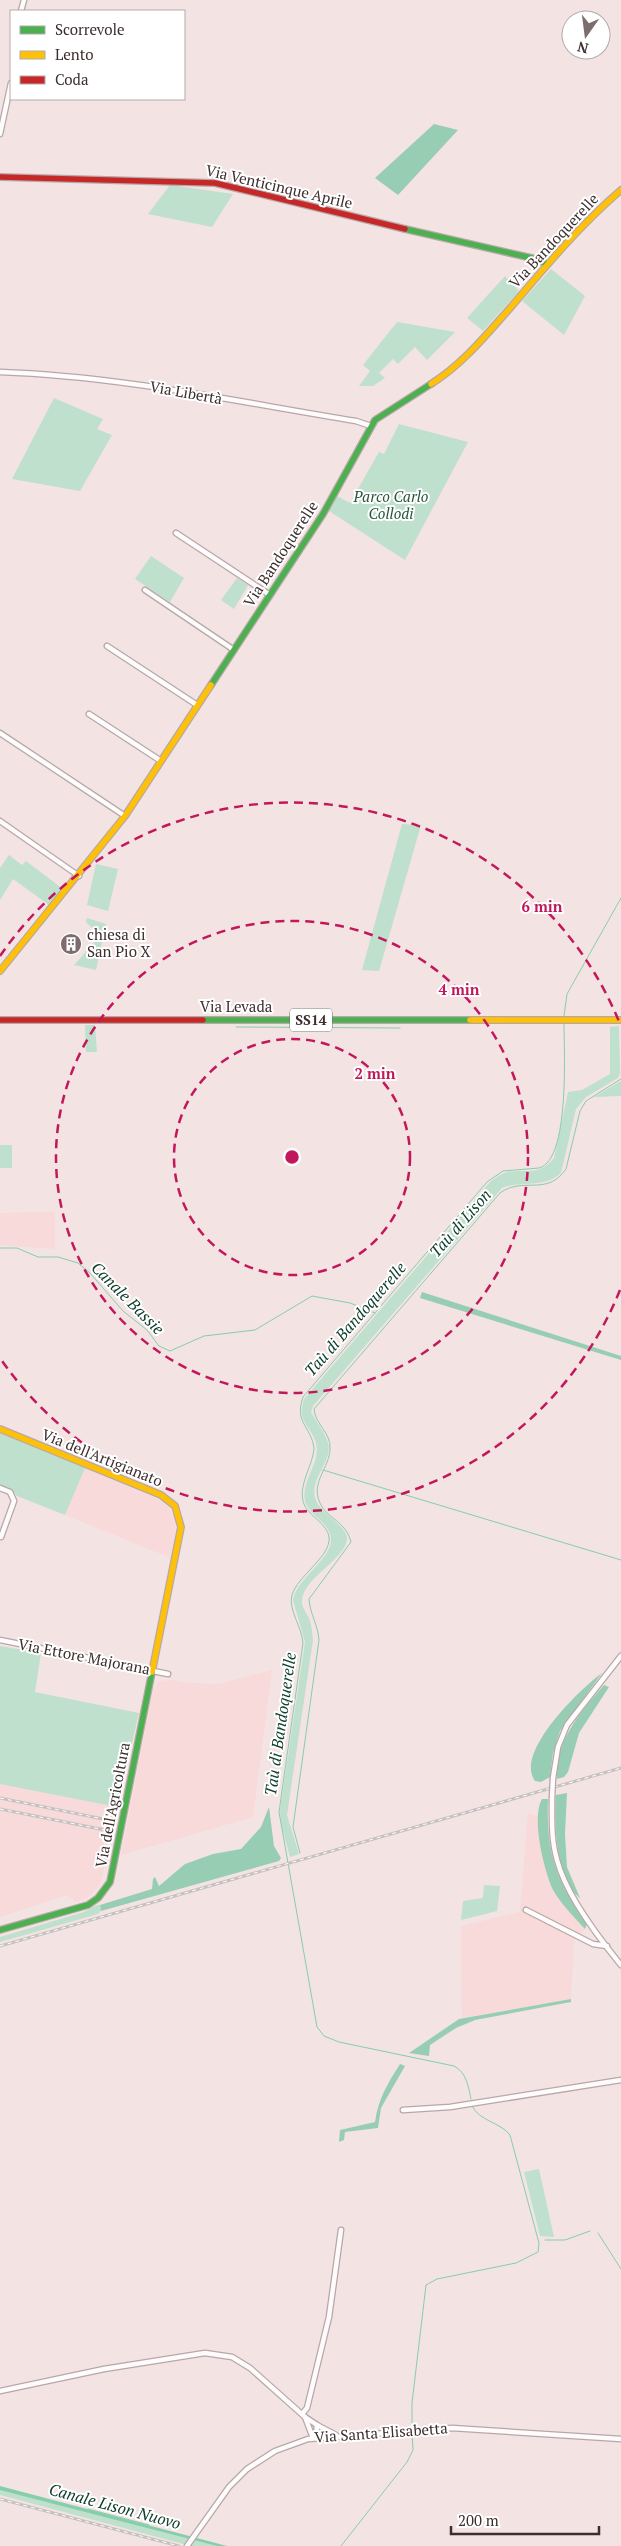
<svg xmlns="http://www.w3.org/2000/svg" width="621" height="2546" font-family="'PT Serif',serif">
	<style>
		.built { fill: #f7dad9 }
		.green { fill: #bfe0cc }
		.forest { fill: #97ceb3 }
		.water { fill: #85ceac }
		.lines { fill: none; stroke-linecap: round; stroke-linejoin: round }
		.stream { stroke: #85ceac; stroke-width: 1 }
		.street-casing { stroke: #b7a8a8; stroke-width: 7 }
		.fast-casing { stroke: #b7a8a8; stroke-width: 8 }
		.slow-casing { stroke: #b7a8a8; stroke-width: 8 }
		.jam-casing { stroke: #b7a8a8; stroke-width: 8 }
		.street { stroke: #fdfbfb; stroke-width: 4.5 }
		.fast { stroke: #4caf50; stroke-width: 5.5 }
		.slow { stroke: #ffc107; stroke-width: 5.5 }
		.jam { stroke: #c62828; stroke-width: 5.5 }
		.rail-casing { stroke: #c6c1c1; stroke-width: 3 }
		.rail { stroke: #fff; stroke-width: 1; stroke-dasharray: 4; stroke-linecap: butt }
		.street-bridge-casing { stroke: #b7a8a8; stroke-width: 7; stroke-linecap: butt }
		.street-bridge { stroke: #fdfbfb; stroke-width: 4.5 }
		.ring { fill: none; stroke: #c2185b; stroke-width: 2.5; stroke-dasharray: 9 6 }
		.labels { text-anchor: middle; stroke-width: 4; stroke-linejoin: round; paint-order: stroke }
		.shield { fill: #fff; stroke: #776d6d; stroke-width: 1 }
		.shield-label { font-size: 14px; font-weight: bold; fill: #3d2e2e }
		.street-label { font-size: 15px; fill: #3d2e2e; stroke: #fff }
		.park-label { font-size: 15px; font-style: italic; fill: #295642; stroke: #fff }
		.poi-label { font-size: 15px; fill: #3d2e2e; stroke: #fff; text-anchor: start }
		.water-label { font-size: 16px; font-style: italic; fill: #10402d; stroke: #fff }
		.centre { fill: #c2185b; stroke: #fff; stroke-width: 2.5 }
		.ring-label { font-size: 15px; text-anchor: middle; font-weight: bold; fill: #c2185b; stroke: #fff; stroke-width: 4; stroke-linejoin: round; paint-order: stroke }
	</style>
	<rect width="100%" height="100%" fill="#f4e3e3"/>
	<g class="built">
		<polygon points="55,1212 55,1249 0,1245 0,1213"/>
		<polygon points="85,1468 157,1499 167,1505 174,1517 176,1525 171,1558 65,1515"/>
		<polygon points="272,1670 253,1817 121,1855 153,1690 159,1681 172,1680 189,1683 219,1684"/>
		<polygon points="0,1783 117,1807 102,1878 99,1886 91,1895 77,1902 67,1895 0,1917"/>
		<polygon points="528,1813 538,1816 543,1859 553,1890 585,1929 574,1940 571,1999 462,2018 461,1926 520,1912"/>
	</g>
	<g class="green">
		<polygon points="170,185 233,194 212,227 148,214"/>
		<polygon points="551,269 585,296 564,335 522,301"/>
		<polygon points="505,276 519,291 483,331 467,318"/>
		<polygon points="397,322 455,332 427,360 415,347 398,364 393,359 379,373 385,378 373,386 359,386 370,371 363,365"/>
		<polygon points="54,398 103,419 97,429 112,435 80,491 12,479"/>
		<polygon points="399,424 468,442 405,560 329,511 337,496 350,503 379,452 384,454"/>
		<polygon points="151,556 184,578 170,602 135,579"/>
		<polygon points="237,578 248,585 234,609 221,600"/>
		<polygon points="402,824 421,825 379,971 362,970"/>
		<polygon points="9,855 22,865 26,861 63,889 49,905 13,879 0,900 0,868"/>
		<polygon points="96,864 118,869 108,911 87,905"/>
		<polygon points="87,918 106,924 96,970 74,965 100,936 86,922"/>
		<polygon points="85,1025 95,1025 97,1052 86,1052"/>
		<path d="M619,1026L620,1074L618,1078L586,1097L576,1109L561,1173C543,1189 522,1180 502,1188L313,1406L311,1412C316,1422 325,1432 328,1443C333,1461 310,1478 315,1498C319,1513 348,1526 347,1539C345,1560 305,1576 302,1600C301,1608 308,1614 310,1621C312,1627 312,1634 313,1640L287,1815L299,1854L290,1857L281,1824L280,1810L305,1642L293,1600C297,1578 332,1559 331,1539C330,1522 309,1516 305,1501C301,1483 317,1467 317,1449C316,1428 295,1424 304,1399L490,1182C495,1178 501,1174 507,1172C527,1169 540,1176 554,1158L568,1092L582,1090L610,1074V1027Z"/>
		<polygon points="621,1081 621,1096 594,1097"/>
		<rect x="0" y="1145" width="12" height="23"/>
		<polygon points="0,1433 85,1468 65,1515 17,1496 13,1491 0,1487"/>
		<polygon points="0,1646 41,1653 35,1692 139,1713 117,1807 0,1784"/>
		<polygon points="484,1885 500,1886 497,1911 461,1920 463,1901 483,1898"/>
		<polygon points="97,1905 100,1905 101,1911 98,1914 0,1942 0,1937 84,1912"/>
		<polygon points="539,2169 554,2237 540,2236 524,2172"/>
		<polygon points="0,2489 218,2546 191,2546 0,2495"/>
	</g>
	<g class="forest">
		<polygon points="434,124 458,130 398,195 375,178"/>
		<polygon points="422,1292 621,1356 621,1360 420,1298"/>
		<path d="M602,1673L560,1731L553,1753L550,1777L541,1782L535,1781C514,1753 580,1689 602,1673Z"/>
		<path d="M604,1685L609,1687L579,1733L568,1772L564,1777L557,1779C555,1740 581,1712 604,1685Z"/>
		<path d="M567,1793L565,1834L567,1867L580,1898C556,1880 554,1823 556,1795Z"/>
		<path d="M542,1799H548C546,1854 556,1880 587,1924L585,1929C574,1917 561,1904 553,1890C544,1871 531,1817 542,1799Z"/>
		<polygon points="269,1807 274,1846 281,1858 279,1861 101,1911 100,1905 152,1889 153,1879 155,1877 159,1886 185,1864 213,1854 241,1849 261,1827"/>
		<polygon points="571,1999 571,2002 475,2020 456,2028 430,2045 429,2056 409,2053 459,2019"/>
		<path d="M400,2064L405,2066L381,2108L378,2128L345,2132L344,2140L339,2142L340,2130L375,2122C378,2099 388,2083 400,2064Z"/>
	</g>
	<polygon class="water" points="0,2486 227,2546 217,2546 0,2490"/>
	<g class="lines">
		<g class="stream">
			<polyline points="564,1016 567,994 621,898"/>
			<polyline points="236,1027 400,1028"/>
			<polyline points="0,1248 17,1248 38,1257 58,1257 78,1263 90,1273 123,1311 147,1330 159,1346 170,1351 204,1336 255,1330 312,1296 350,1303 375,1313"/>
			<polyline points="323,1470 621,1560"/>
			<path d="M300,1853L293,1827L319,1640C318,1625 310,1614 309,1599L351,1542C346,1521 327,1519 320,1503C310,1482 330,1468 330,1448C331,1433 315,1424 314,1409L500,1193C523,1176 547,1197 566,1169L580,1111L586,1101L621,1079"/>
			<path d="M471,2099C468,2086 467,2073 454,2066L339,2042L324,2036L317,2027L279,1812L303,1643C302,1627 288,1610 292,1595C298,1576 327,1559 329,1541C331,1525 309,1517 304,1504C297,1486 313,1466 314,1448C311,1426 294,1423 303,1397L487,1182L503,1171L539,1168C570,1160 564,1051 564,1024"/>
			<polyline points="598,2233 621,2269"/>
			<polyline points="545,2240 565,2240 590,2231"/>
			<path d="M412,2429V2403L426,2285L437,2279L516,2263L538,2252L539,2243L510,2135C500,2122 479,2121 472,2106"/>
			<polyline points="88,2509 149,2525"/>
			<polyline points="341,2546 407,2462 413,2450 412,2433"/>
		</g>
		<g class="street-casing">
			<g id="street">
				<polyline points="21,11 24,0"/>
				<polyline points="0,134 11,83"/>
				<path d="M0,372C120,376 238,402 356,421L371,426"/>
				<polyline points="176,533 270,595"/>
				<polyline points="145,590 234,650"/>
				<polyline points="107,646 197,705"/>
				<polyline points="89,714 161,761"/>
				<polyline points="0,733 125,816"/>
				<polyline points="0,821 79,876"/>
				<polyline points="0,1488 10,1492 14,1501 1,1537"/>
				<polyline points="0,1640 168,1674"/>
				<polyline points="553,1778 558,1747 567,1725 621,1656"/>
				<path d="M552,1798C552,1819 551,1839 557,1860C566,1895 598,1937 621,1965"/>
				<polyline points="526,1910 593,1944 607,1946"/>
				<polyline points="403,2110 450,2107 621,2080"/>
				<polyline points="0,2391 104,2369 205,2353 232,2357 250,2368 305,2417"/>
				<polyline points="302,2414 307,2408 329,2317 341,2230"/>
				<polyline points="317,2425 336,2435"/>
				<polyline points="313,2438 305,2417 317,2425 316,2438"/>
				<polyline points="187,2546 229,2487 247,2469 275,2451 308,2439 452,2428 621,2439"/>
			</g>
		</g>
		<g class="fast-casing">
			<g id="fast">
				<polyline points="405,229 536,259 547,264"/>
				<polyline points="211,685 323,514 375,420 431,384"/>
				<polyline points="203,1020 470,1020"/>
				<polyline points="0,1930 88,1905 98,1898 110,1882 152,1672"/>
			</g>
		</g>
		<g class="slow-casing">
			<g id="slow">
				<path d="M431,384C463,364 486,335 511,307C547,265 579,226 621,190"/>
				<polyline points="0,971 125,816 211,685"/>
				<polyline points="470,1020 621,1020"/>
				<polyline points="0,1429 161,1495 175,1506 181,1527 152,1672"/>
			</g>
		</g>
		<g class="jam-casing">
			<g id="jam">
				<polyline points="0,177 215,183 405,229"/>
				<polyline points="0,1020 203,1020"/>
			</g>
		</g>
		<use href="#street" class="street"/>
		<use href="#fast" class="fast"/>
		<use href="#slow" class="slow"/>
		<use href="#jam" class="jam"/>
		<g class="rail-casing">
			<g id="rail">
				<polyline points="0,1798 113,1821"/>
				<polyline points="0,1809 110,1831"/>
				<polyline points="0,1946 621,1768"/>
				<polyline points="0,2499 179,2546"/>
			</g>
		</g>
		<use href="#rail" class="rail"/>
		<g class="street-bridge-casing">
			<polyline id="street-bridge" points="552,1798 553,1778"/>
		</g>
		<use href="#street-bridge" class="street-bridge"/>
	</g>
	<g class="ring">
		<circle cx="292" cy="1157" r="118"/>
		<circle cx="292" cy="1157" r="236"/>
		<path d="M620 1290A354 354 0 0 1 0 1358M0 956A354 354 0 0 1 620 1024"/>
	</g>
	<defs>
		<g id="building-disc" transform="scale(1.125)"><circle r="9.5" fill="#7d6d6d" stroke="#fff"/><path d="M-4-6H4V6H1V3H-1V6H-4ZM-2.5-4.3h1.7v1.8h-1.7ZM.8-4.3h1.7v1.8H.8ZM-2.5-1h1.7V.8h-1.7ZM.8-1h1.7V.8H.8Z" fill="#fff"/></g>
	</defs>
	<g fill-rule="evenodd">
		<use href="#building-disc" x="71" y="944"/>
	</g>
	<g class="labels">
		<rect class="shield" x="290" y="1008.5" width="42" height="23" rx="4"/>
		<g class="shield-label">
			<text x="311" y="1025">SS14</text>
		</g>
		<g class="street-label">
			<text transform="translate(279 187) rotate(13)" y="5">Via Venticinque Aprile</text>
			<text transform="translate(554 241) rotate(-47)" y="5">Via Bandoquerelle</text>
			<text transform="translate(186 393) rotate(10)" y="5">Via Libertà</text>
			<text transform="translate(281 554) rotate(-57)" y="5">Via Bandoquerelle</text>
			<text x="236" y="1012">Via Levada</text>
			<text transform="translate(102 1458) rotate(22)" y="5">Via dell'Artigianato</text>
			<text transform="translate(84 1657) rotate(11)" y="5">Via Ettore Majorana</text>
			<text transform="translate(113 1805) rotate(-79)" y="5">Via dell'Agricoltura</text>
			<text transform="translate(381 2433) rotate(-4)" y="5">Via Santa Elisabetta</text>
		</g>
		<g class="park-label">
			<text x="391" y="502">Parco Carlo<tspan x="391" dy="17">Collodi</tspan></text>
		</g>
		<g class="poi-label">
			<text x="87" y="940">chiesa di<tspan x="87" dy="17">San Pio X</tspan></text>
		</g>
		<g class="water-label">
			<text transform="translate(460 1223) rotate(-49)" y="6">Taù di Lison</text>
			<text transform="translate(128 1298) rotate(45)" y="6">Canale Bassie</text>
			<text transform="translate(355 1319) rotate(-49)" y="6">Taù di Bandoquerelle</text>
			<text transform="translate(280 1724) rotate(-82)" y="6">Taù di Bandoquerelle</text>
			<text transform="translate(115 2506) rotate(15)" y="6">Canale Lison Nuovo</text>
		</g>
	</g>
	<circle cx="292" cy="1157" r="8" class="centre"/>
	<g class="ring-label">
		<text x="542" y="912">6 min</text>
		<text x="459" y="995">4 min</text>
		<text x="375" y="1079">2 min</text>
	</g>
	<rect x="10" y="10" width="175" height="90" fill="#ffffff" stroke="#b1abab"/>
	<rect x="20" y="26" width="25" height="8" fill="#4caf50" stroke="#b1abab"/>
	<text x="55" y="35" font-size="15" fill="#3d2e2e">Scorrevole</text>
	<rect x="20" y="51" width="25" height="8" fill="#ffc107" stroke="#b1abab"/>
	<text x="55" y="60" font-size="15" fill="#3d2e2e">Lento</text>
	<rect x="20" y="76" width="25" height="8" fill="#c62828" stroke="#b1abab"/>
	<text x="55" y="85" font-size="15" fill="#3d2e2e">Coda</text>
	<g transform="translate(586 35) rotate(194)"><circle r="24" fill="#ffffff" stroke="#b1abab"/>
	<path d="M0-4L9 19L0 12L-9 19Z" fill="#7d6d6d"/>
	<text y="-8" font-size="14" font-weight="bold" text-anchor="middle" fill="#3d2e2e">N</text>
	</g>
	<path d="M451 2526v8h148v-8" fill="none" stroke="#3d2e2e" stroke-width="2.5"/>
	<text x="458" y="2526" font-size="15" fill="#3d2e2e" stroke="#ffffff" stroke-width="4" paint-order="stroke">200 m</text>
</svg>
